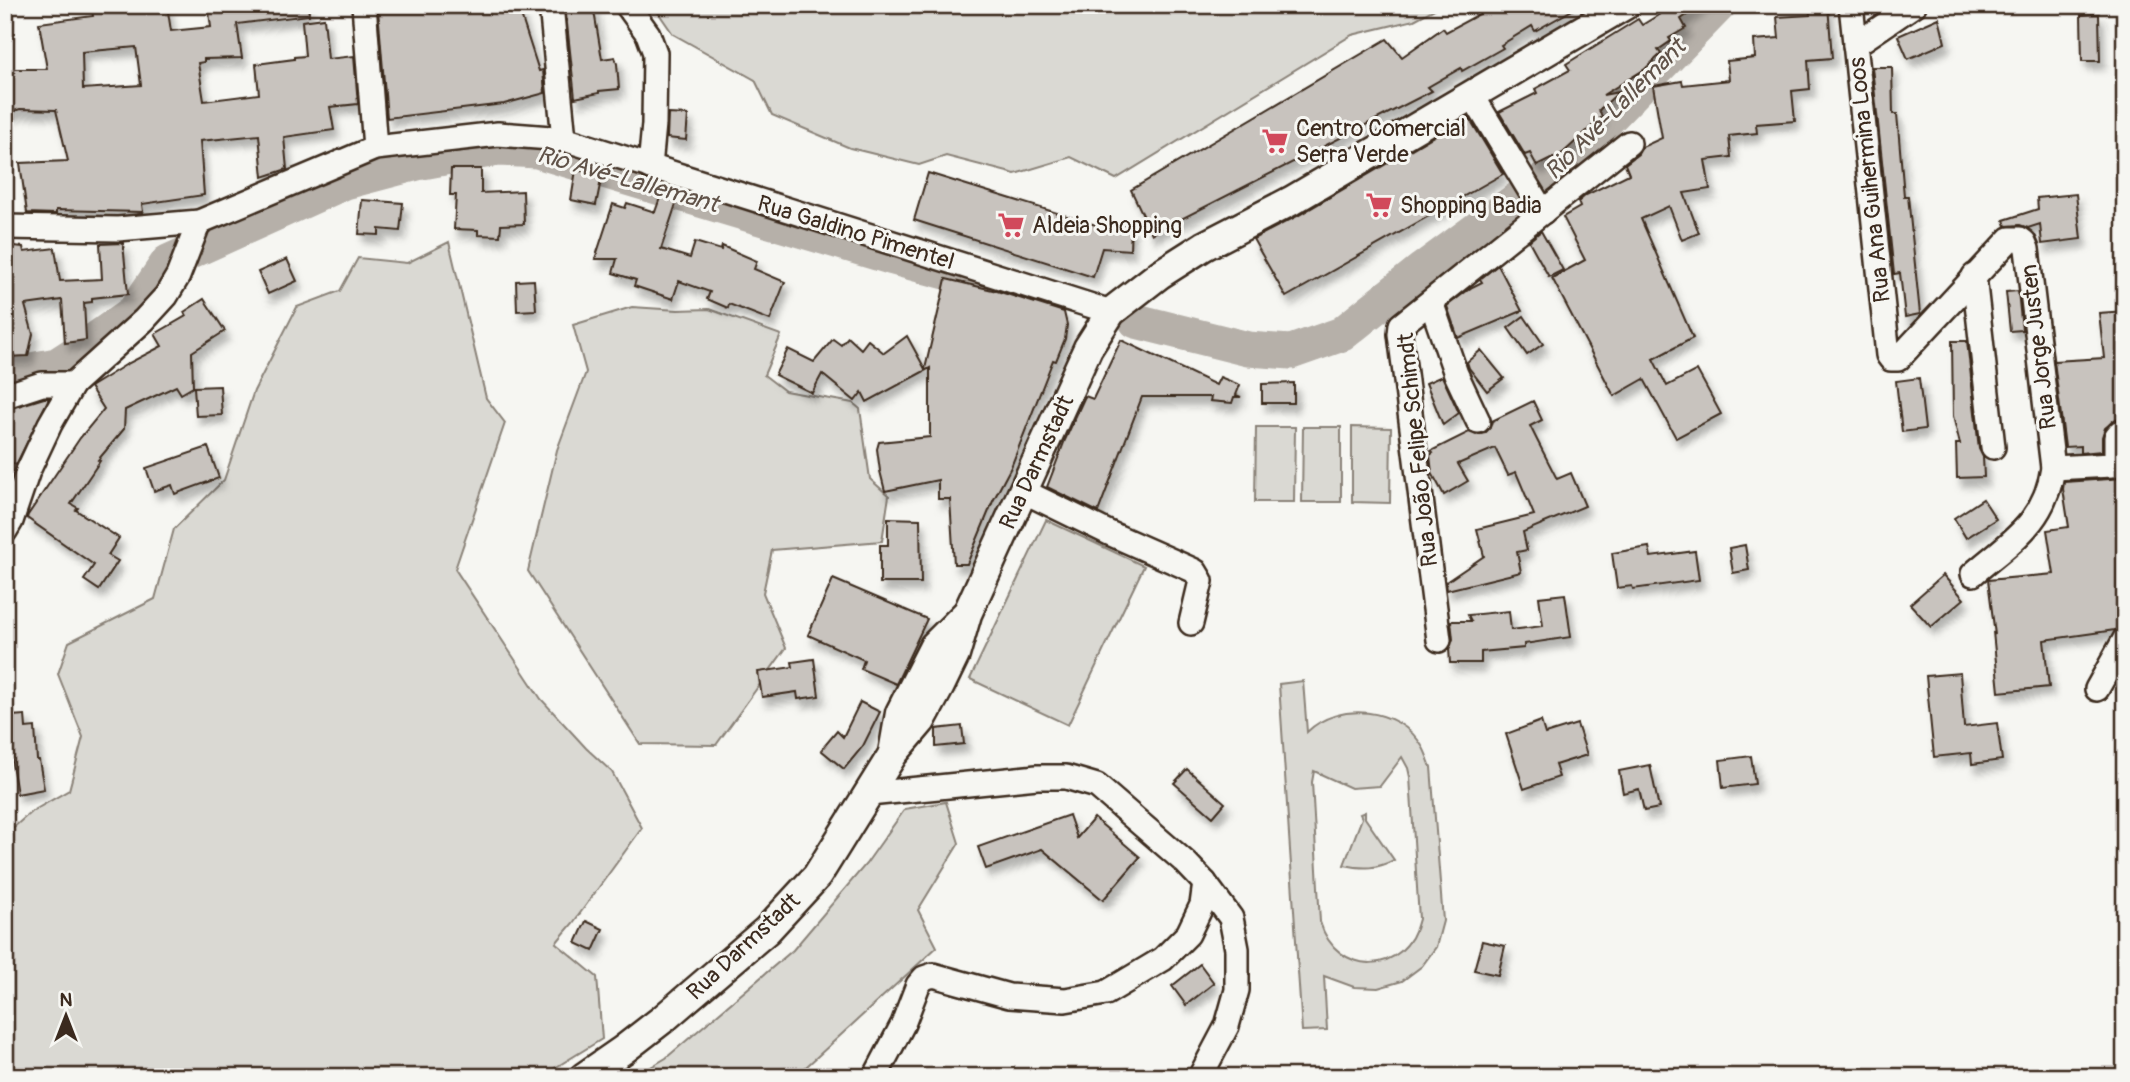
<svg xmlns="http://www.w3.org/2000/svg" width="2130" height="1082" font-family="Pangolin,sans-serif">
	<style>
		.green { fill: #dad9d3; stroke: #8a8278; stroke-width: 2; fill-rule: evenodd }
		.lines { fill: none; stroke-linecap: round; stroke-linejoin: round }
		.river { stroke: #b6b0a9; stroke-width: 35 }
		.building { fill: #c8c3be; stroke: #3b2a1e; stroke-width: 2; fill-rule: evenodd; filter: url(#shadow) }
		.minor-casing { stroke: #3b2a1e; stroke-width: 28 }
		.major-casing { stroke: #3b2a1e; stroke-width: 33 }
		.minor { stroke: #f6f6f2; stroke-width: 23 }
		.major { stroke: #f6f6f2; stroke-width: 28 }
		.labels { text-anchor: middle; stroke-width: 6; stroke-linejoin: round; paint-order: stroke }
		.poi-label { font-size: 23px; fill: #3b2a1e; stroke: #f6f6f2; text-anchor: start }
		.street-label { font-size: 23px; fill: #3b2a1e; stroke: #f6f6f2 }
		.water-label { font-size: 24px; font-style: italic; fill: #605248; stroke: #f6f6f2 }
	</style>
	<defs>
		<filter id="shadow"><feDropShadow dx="4.5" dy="8" stdDeviation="3.5" flood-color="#0004"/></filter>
	</defs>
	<rect width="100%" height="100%" fill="#f6f6f2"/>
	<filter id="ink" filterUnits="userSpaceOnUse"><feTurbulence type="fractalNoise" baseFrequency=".0143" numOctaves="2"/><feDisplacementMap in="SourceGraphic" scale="14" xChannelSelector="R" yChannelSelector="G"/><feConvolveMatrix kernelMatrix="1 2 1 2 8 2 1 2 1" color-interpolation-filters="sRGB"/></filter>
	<g filter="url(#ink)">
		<g class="green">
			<polygon points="653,5 1461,5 1452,11 1438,7 1414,20 1352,35 1116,179 1071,157 1015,174 946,156 919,165 850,148 772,115 755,80 673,34"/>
			<polygon points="449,242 486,398 505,423 455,569 541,699 586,748 612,772 642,828 573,923 556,943 597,977 602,1039 540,1077 5,1077 5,835 31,812 69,790 83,737 58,674 69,642 155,599 174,529 224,480 254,391 297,307 340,291 358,258 407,263"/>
			<polygon points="632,307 678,310 709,309 781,335 764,375 785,391 853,403 860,409 870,479 889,496 882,541 772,550 763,593 786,648 716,745 640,744 528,571 557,450 586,372 573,325"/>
			<polygon points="1256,427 1295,427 1294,502 1255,502"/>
			<polygon points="1303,427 1341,427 1341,502 1302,502"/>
			<polygon points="1352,427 1391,428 1390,503 1352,502"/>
			<polygon points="1046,520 1144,566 1068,725 970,679"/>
			<path d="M1303,681L1307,732C1338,701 1399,707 1422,746C1426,752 1428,760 1431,767L1443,921L1436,947L1422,966L1402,981L1378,988L1354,987L1324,976L1327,1030L1302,1031L1279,684ZM1402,757L1408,768L1410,777L1419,919C1406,976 1337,978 1320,922L1312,782L1314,771L1351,788L1380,786Z"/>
			<polygon points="946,802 959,843 918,910 937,947 795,1077 634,1077 666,1058 793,950 866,864 905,809"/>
			<path d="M1365,812V818L1394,860C1377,869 1363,869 1344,865L1362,818L1360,814Z"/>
		</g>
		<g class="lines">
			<g class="river">
				<polyline points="1136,321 1248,349 1291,352 1342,334 1423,269 1560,168 1719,5"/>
				<polyline points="5,375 57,365 85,347 134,312 168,262 345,182 417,163 466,154 499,149 537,151 890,257 1006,288"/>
			</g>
		</g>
		<g class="building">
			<path d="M91,5H167L171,31L211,27L208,5H308L309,15L237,24L242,58L204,59V62L198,63L204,101L259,94L256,64L294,59V57L305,56L302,21L324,18L328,59L354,56L358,104L330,107L334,130L284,137L287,169L263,177L259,135L200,141L204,195L142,204L143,212L56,210V214L27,213L20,163L68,161L56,110L20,109L5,114V69H47L39,23L93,16ZM136,47L141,85L83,89L82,52Z"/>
			<polygon points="409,5 503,5 503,11 519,9 539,71 543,70 545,93 504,104 387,118 378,10"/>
			<polygon points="565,5 593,5 602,59 615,57 617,64 619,89 599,91 599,93 575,98"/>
			<polygon points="1496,5 1581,5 1535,31 1532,26 1501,45 1503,48 1462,71 1461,68 1428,87 1432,91 1152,234 1131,190 1387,39 1402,57 1443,28 1446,32"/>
			<polygon points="1675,5 1702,5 1681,19 1686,28 1669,38 1671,41 1658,50 1661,54 1645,69 1603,95 1619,92 1599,110 1602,117 1563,153 1537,166 1530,153 1525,155 1499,112 1537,93 1535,89 1570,70 1566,64 1638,19 1642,25"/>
			<polygon points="1809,5 1828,5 1832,58 1808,60 1810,89 1792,91 1795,121 1756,124 1757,133 1729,136 1731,157 1705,160 1710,189 1684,193 1699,233 1682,240 1669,206 1641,219 1693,338 1653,359 1667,386 1697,370 1721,414 1676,438 1644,379 1614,396 1552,278 1585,260 1563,217 1580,207 1578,202 1586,195 1629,174 1625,164 1638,154 1642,147 1662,138 1653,86 1682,81 1683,85 1729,80 1727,61 1755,58 1754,40 1779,38 1777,17 1810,15"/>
			<polygon points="2099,14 2100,61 2082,61 2081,15"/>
			<polygon points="1939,18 1945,43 1908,59 1898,36"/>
			<polygon points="1872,67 1892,67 1893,114 1897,114 1904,196 1908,196 1920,314 1905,317 1900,273 1894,274"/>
			<polygon points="668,114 688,115 686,140 667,138"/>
			<polygon points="1468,116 1503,174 1286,297 1253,239 1299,215"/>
			<polygon points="451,169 481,169 481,193 523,191 524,224 501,225 500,236 478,235 478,230 454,229 456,195 450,195"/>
			<polygon points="576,170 602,175 596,205 571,200"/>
			<polygon points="928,173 1112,230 1113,224 1131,225 1130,250 1102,248 1093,277 914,220"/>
			<polygon points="2076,194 2081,239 2042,244 2040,224 2028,228 2020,225 2006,226 2004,220 2038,209 2037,198"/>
			<polygon points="661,195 677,201 661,249 690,258 695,242 721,250 722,246 757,261 754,269 785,282 770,320 729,304 728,308 707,299 710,292 679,281 673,299 634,286 636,280 613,273 617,259 595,259 613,204 625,208 627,203 655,212"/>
			<polygon points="362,200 403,203 400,231 379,229 379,235 359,234"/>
			<polygon points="1541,231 1563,270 1549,277 1529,241"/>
			<polygon points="123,243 128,294 92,298 92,302 84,303 86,340 65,343 62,300 25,305 33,334 28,356 5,357 5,245 23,247 24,252 55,248 60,281 102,279 100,244"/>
			<polygon points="287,259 297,281 268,294 258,272"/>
			<polygon points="1498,265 1522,311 1458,338 1447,306 1472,287 1482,282 1480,279"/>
			<polygon points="946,279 997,291 1064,312 1067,325 1065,339 1056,361 1053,360 1011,467 993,501 967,564 954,564 950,499 938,499 938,480 885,491 880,471 877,449 879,442 930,437 930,368 867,402 862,392 855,401 822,374 812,393 775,375 788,349 814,362 833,339 841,345 848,337 861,349 868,340 884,353 907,336 925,369"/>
			<polygon points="534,280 536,310 517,311 516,281"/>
			<polygon points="2018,291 2022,330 2010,331 2006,292"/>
			<polygon points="204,299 225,331 192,352 193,387 181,394 176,386 125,410 124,429 98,460 100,461 71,504 78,508 76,510 119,538 108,555 118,561 99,590 84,580 94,565 27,518 28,515 80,438 104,409 90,387 127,364 162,346 155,334 186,316 184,312"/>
			<polygon points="2125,311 2125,417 2116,419 2105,428 2102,437 2102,451 2081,453 2081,446 2065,447 2054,361 2104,358 2099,313"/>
			<polygon points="1524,316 1543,344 1527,355 1508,328"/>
			<polygon points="1121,340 1216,385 1220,377 1240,385 1236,395 1241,397 1234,397 1232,403 1210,401 1211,397 1142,397 1098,512 1047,487 1065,440 1085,396 1093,399"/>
			<polygon points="1952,341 1967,341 1979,449 1983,457 1984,477 1957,478 1956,444 1960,444 1953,416"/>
			<polygon points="1481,350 1504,378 1487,391 1469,368 1467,362"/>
			<polygon points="1442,376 1459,413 1443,425 1426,383"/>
			<polygon points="1919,378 1925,429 1902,432 1896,381"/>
			<polygon points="1294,383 1294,403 1262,403 1262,384"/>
			<polygon points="220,386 222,415 196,416 194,387"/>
			<polygon points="44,398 49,398 16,465 5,458 5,410"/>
			<polygon points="1533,401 1542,420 1530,426 1537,440 1557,479 1571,473 1585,506 1523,532 1527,550 1517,552 1521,572 1447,590 1446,582 1484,556 1477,529 1534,515 1516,472 1508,475 1495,448 1458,464 1468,481 1444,495 1432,473 1430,455 1433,453 1431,451 1469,432 1476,435 1485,433 1490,428 1492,421"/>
			<polygon points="208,447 219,478 175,494 172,485 154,491 146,468"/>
			<polygon points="2125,478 2125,625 2115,630 2044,640 2049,687 1999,692 1993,632 1995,635 1988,580 2054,574 2047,530 2069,527 2063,489 2064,482"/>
			<polygon points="1983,499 1996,519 1966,538 1954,518"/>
			<polygon points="888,518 920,519 921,583 880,583 880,545 888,545"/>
			<polygon points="1745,545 1749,570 1733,573 1729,548"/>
			<polygon points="1649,547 1651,557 1695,551 1699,580 1633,589 1632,586 1617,588 1612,553"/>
			<polygon points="1943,575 1964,599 1931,627 1910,604"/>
			<polygon points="833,579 927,619 896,684 861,669 864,660 808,635"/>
			<polygon points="1565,594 1571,637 1524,644 1524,648 1481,652 1481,663 1450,663 1449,649 1453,639 1451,621 1471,621 1468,615 1509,611 1511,630 1543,626 1539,597"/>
			<polygon points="814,659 819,696 798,699 797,692 762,697 758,672 793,667 792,662"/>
			<polygon points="1960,673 1964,727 1997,723 2002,760 1972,764 1971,753 1934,757 1926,676"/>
			<polygon points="860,702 880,712 863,746 844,769 821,750 837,731 843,737"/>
			<polygon points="25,715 26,728 35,727 37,760 39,760 44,789 17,794 12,764 11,716"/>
			<polygon points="1541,721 1545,734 1577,724 1587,755 1555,765 1559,777 1524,789 1506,734"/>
			<polygon points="962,726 964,744 936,747 936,729"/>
			<polygon points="1751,756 1755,784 1723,788 1720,760"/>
			<polygon points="1650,765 1659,808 1644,811 1639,789 1623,793 1619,771"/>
			<polygon points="1187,769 1225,803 1213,817 1174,783"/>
			<polygon points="1069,815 1077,838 1094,818 1140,857 1103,900 1042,849 986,869 978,847"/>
			<polygon points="586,921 603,929 593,951 576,943"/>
			<polygon points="1482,941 1505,946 1498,975 1474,970"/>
			<polygon points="1200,964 1214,983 1186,1005 1172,986"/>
		</g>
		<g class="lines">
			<g class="minor-casing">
				<g id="minor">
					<polyline points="364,5 375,148"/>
					<polyline points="551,5 564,139"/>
					<polyline points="627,5 648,34 655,53 654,124 650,167"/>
					<path d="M1851,5L1888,355L1891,359H1898L2010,239H2020L2024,242L2027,249L2053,468C2045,523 2011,541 1973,574"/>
					<polyline points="1855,45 1914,5"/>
					<polyline points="1472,95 1543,212"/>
					<polyline points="5,227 118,229 199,222 375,148 498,134 564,139 1111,312"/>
					<polyline points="1974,276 1993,447"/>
					<polyline points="1431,302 1456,374 1478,421"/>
					<polyline points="5,396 42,384 73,384"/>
					<polyline points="2053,468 2112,465 2116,459 2116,437 2120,432 2125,431"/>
					<polyline points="1023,491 1109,533 1195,571 1201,581 1191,623"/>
					<polyline points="5,531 11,521 28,471 50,424 73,384 144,320 166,296 178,276 199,222"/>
					<polyline points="1439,640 1400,334 1401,325 1629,143"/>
					<polyline points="2097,689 2125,639"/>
					<polyline points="869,794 1037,777 1066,777 1097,786 1186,863 1205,883 1231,918 1237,949 1237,990 1227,1026 1200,1077"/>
					<polyline points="875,1077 903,1024 918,985 924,978 933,975 1009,996 1065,1000 1106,993 1163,959 1188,934 1202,905 1205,883"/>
				</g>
			</g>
			<g class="major-casing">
				<g id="major">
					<polyline points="893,753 900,713 934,646 965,615"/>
					<polyline points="584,1077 623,1050 663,1019 767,930 817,876 893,754 921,721 940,686 955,655 967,614 1023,491 1088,348 1111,312 1160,274 1204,246 1291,201 1625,5"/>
				</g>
			</g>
			<use href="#minor" class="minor"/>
			<use href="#major" class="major"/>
		</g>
	</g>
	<defs>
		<g id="supermarket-bare" transform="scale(2.1)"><path d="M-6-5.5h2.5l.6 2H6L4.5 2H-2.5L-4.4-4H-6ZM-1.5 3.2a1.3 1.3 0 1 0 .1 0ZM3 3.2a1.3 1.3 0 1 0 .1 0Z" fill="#d1495b" stroke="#f6f6f2" stroke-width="2.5" paint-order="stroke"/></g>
	</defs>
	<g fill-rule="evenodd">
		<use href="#supermarket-bare" x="1275" y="141"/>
		<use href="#supermarket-bare" x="1379" y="205"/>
		<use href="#supermarket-bare" x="1011" y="225"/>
	</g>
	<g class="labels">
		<g class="poi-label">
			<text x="1296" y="136">Centro Comercial<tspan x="1296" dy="26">Serra Verde</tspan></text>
			<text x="1400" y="213">Shopping Badia</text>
			<text x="1032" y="233">Aldeia Shopping</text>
		</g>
		<g class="street-label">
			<text transform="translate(1869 180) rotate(-96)" y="8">Rua Ana Guihermina Loos</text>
			<text transform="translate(856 232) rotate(17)" y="8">Rua Galdino Pimentel</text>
			<text transform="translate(2038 347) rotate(-97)" y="8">Rua Jorge Justen</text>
			<text transform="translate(1417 450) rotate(-96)" y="8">Rua João Felipe Schimdt</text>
			<text transform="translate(1036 462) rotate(-65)" y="8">Rua Darmstadt</text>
			<text transform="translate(743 946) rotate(-43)" y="8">Rua Darmstadt</text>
		</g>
		<g class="water-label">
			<text transform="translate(1615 109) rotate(-45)" y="8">Rio Avé‐Lallemant</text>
			<text transform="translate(628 179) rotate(16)" y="8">Rio Avé‐Lallemant</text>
		</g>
	</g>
	<rect width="2130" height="1082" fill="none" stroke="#f6f6f2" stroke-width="28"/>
	<rect x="14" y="14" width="2102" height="1054" fill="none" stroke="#3b2a1e" stroke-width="2.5" filter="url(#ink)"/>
	<g transform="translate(66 1016)" stroke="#f6f6f2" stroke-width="5" paint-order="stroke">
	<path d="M0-5L12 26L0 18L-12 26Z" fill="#3b2a1e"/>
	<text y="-10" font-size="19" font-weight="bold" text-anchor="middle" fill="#3b2a1e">N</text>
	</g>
</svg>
